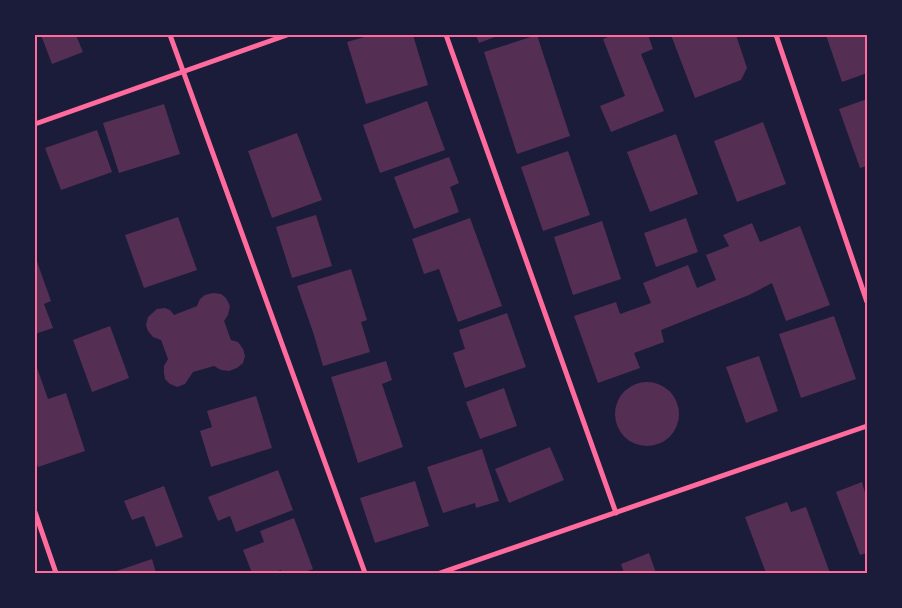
<svg xmlns="http://www.w3.org/2000/svg" width="902" height="608" font-family="'Playfair Display',serif">
	<style>
		.building { fill: #542f53 }
		.lines { fill: none; stroke-linecap: round; stroke-linejoin: round }
		.minor { stroke: #ff6b9d; stroke-width: 5 }
		.neatline { fill: none; stroke: #ff6b9d; stroke-width: 2 }
	</style>
	<rect width="100%" height="100%" fill="#1b1b3a"/>
	<g class="building">
		<polygon points="41,35 76,35 83,52 52,64"/>
		<polygon points="371,35 413,35 428,85 366,104 347,42"/>
		<polygon points="476,35 500,35 479,43"/>
		<polygon points="537,35 570,136 517,154 484,52"/>
		<polygon points="613,35 648,35 653,49 641,54 664,111 611,132 600,106 625,96 603,39"/>
		<polygon points="671,35 736,35 747,68 741,80 695,98"/>
		<polygon points="826,35 867,35 867,73 842,82"/>
		<polygon points="867,99 867,166 860,168 839,109"/>
		<polygon points="427,101 445,150 380,173 363,125"/>
		<polygon points="164,104 180,154 119,173 103,123"/>
		<polygon points="763,122 786,184 737,202 714,141"/>
		<polygon points="97,130 112,172 61,190 45,148"/>
		<polygon points="297,133 322,200 272,218 248,151"/>
		<polygon points="676,134 698,194 650,212 627,152"/>
		<polygon points="568,151 590,215 543,231 521,167"/>
		<polygon points="449,157 459,183 450,187 459,212 414,229 394,177"/>
		<polygon points="316,215 332,266 292,278 276,227"/>
		<polygon points="178,217 197,270 144,288 125,235"/>
		<polygon points="470,218 502,306 458,322 439,269 424,274 412,239"/>
		<polygon points="686,218 698,252 656,267 644,233"/>
		<polygon points="602,221 621,279 573,295 554,237"/>
		<polygon points="752,223 760,242 800,226 830,305 786,321 772,283 749,295 661,330 664,342 634,353 640,368 598,383 574,316 616,302 620,314 651,303 643,283 688,265 697,288 716,280 706,255 729,246 723,235"/>
		<polygon points="35,256 51,301 44,304 53,328 35,334"/>
		<polygon points="351,269 367,320 361,322 370,352 323,366 314,335 297,286"/>
		<polygon points="213,293 221,294 226,298 230,306 228,315 224,321 231,340 238,342 243,349 245,356 243,363 237,368 229,371 221,370 214,366 193,372 185,384 177,387 170,384 165,379 164,373 164,366 168,359 161,340 153,337 148,331 146,325 148,317 157,309 165,308 170,310 174,315 197,306 200,299 205,295"/>
		<polygon points="507,313 526,367 465,388 453,353 465,349 459,330"/>
		<polygon points="834,316 856,379 801,398 779,334"/>
		<polygon points="110,326 129,378 92,392 73,340"/>
		<polygon points="759,356 778,411 746,423 726,367"/>
		<polygon points="386,361 392,380 382,384 403,447 358,463 331,377"/>
		<polygon points="35,362 48,399 66,393 85,451 38,467 35,458"/>
		<circle cx="647" cy="414" r="32"/>
		<polygon points="504,388 517,426 480,439 466,402"/>
		<polygon points="256,396 272,448 211,467 200,431 212,427 207,411"/>
		<polygon points="550,447 564,480 509,503 495,469"/>
		<polygon points="482,449 499,501 476,508 475,503 443,513 427,467"/>
		<polygon points="278,470 293,510 236,532 230,516 218,521 208,497"/>
		<polygon points="415,481 429,526 375,543 360,498"/>
		<polygon points="862,482 865,493 867,492 867,553 860,555 836,492"/>
		<polygon points="164,486 183,537 156,547 144,516 132,520 124,501"/>
		<polygon points="787,502 791,512 806,507 830,573 766,573 745,517"/>
		<polygon points="294,518 313,569 302,573 282,573 281,570 272,573 252,573 243,550 264,542 260,531"/>
		<polygon points="649,553 656,573 624,573 621,564"/>
		<polygon points="152,559 156,573 111,573"/>
	</g>
	<g class="lines">
		<g class="minor">
			<polyline points="170,35 365,573"/>
			<polyline points="446,35 616,513"/>
			<polyline points="776,35 867,302"/>
			<polyline points="35,124 287,35"/>
			<polyline points="35,512 56,573"/>
			<polyline points="440,573 867,426"/>
		</g>
	</g>
	<rect width="902" height="608" fill="none" stroke="#1b1b3a" stroke-width="72"/>
	<rect x="36" y="36" width="830" height="536" class="neatline"/>
</svg>
